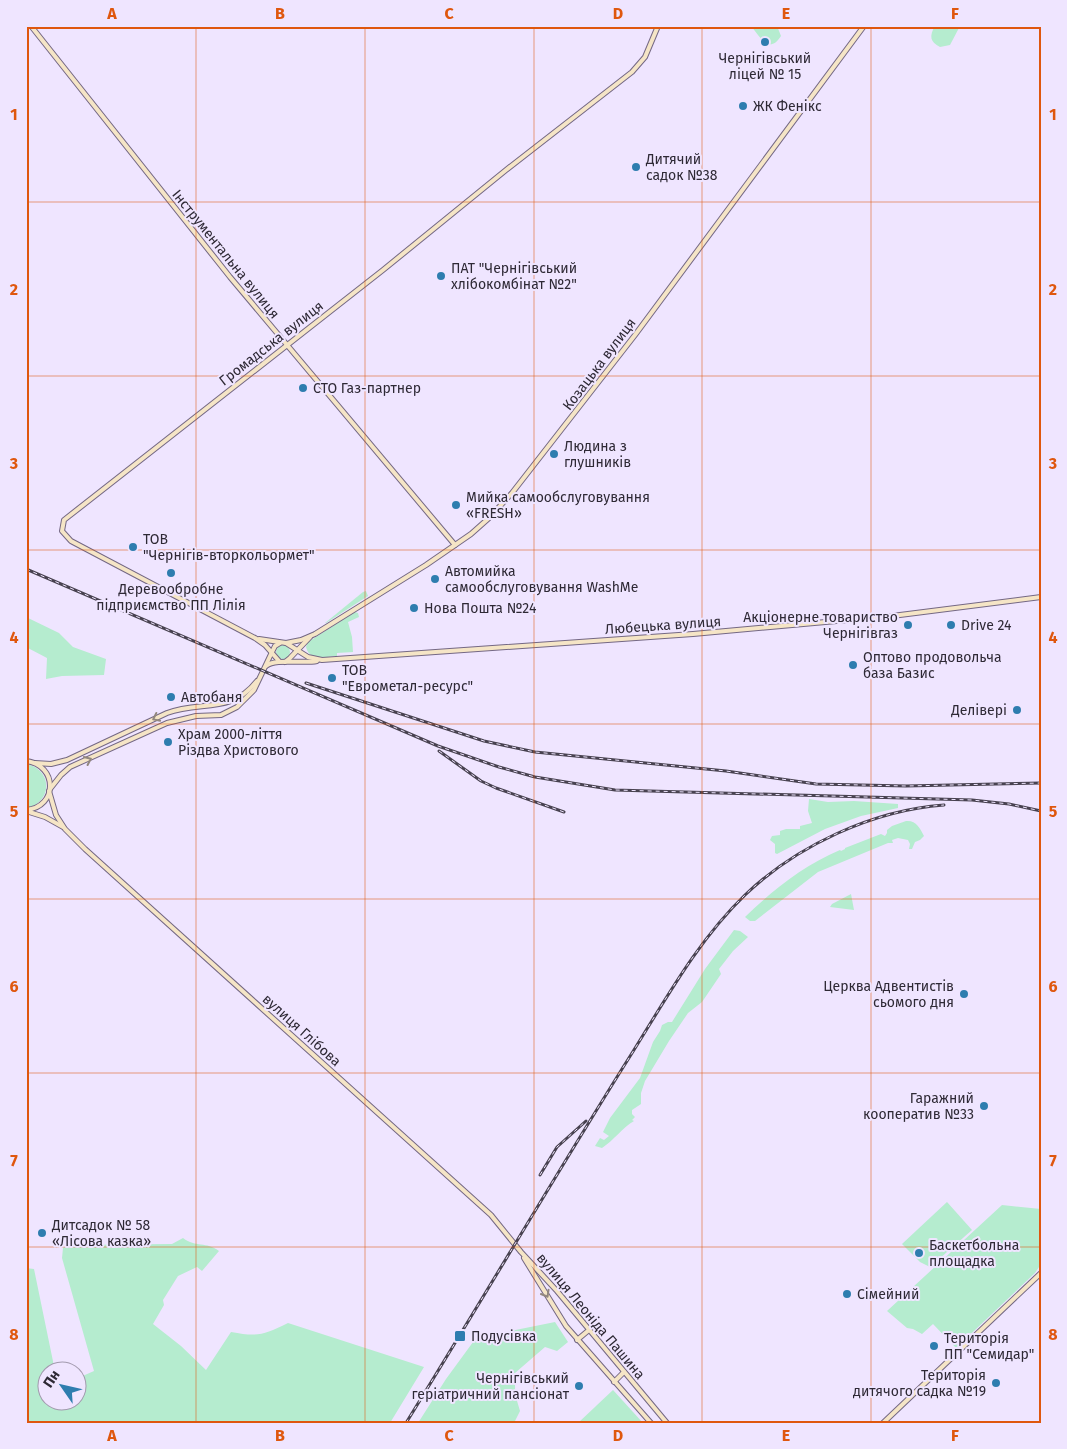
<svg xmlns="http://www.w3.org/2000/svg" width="1067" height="1449" font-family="'Fira Sans',sans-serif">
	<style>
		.green { fill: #b5eccf }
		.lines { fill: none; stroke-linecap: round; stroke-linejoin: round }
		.secondary-casing { stroke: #746884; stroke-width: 6 }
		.secondary { stroke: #f5e5c6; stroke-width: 4 }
		.rail-casing { stroke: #484250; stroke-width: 3 }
		.rail { stroke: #efe5ff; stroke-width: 1; stroke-dasharray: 4; stroke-linecap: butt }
		.oneway { stroke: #92877e }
		.grid { fill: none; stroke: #df570e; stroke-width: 1; stroke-opacity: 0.55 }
		.poi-dot { fill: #2e7daf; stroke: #efe5ff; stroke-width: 2 }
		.labels { text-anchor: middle; stroke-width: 4; stroke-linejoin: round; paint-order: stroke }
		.poi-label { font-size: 14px; fill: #2e2935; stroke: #efe5ff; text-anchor: start }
		.street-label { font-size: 14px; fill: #2e2935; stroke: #efe5ff }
		.neatline { fill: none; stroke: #df570e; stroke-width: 2 }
		.grid-label { font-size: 16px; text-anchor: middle; font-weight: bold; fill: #df570e }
	</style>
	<rect width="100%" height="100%" fill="#efe5ff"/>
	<g class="green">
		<path d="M751,26H777L781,36C769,55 760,37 751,26Z"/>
		<path d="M935,26H960L950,45L940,47C930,42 929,36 935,26Z"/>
		<polygon points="366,591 368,596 326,623 325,623 363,592"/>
		<path d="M355,612L358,613L359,617L348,622L352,637L353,652L337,653V656C325,657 309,661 306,647L308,642Z"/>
		<polygon points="26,617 59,633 73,647 106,659 104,675 62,676 46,679 47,658 26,647"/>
		<circle cx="283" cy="652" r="7"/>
		<path d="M26,764C53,769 53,803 26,808Z"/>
		<polygon points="809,799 828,802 854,801 898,804 898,808 861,816 825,829 777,854 775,853 775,844 770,840 772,836 780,835 780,831 786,829 800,829 800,826 812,823 808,811"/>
		<path d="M906,821C916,820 920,828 924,836L920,840L915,842L912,849H909L910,844L908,840L898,838L892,840L893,843H888L818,872L755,921H750L745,917C774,889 803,866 840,850L841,851L845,849V848L881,834L885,836L887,833V830L892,826Z"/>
		<polygon points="851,894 854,910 830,907 832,904"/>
		<path d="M734,930L740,931L748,937L733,951L719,969L721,974L702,1002L688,1013L669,1041L645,1081L641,1093V1104L632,1110V1114L635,1117L632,1120L634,1121C622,1128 614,1140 602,1148L595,1146L600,1138L604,1140L609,1136L603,1132L610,1118L640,1078L653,1042L660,1031L662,1025L668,1022H672L705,969Z"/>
		<polygon points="947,1202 972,1230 930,1267 920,1262 902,1244"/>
		<polygon points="1002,1205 1041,1209 1041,1264 1035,1273 956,1348 933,1324 922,1334 913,1329 907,1328 887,1311"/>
		<path d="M183,1238C196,1248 206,1241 219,1251L202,1271L197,1267L178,1276L163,1300L164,1305L153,1324L181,1346L206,1370L231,1332C258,1337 263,1335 288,1323L424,1367L390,1423H26V1268L34,1269L55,1371L48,1372V1402H78V1378L94,1371L62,1258L63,1248L68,1245L172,1244Z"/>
		<polygon points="555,1322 568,1342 557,1351 545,1347 515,1373 515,1394 520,1411 514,1423 418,1423 446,1379 476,1338"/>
		<polygon points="613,1390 643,1423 578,1423"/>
	</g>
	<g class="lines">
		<g class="secondary-casing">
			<g id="secondary">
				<polyline points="31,26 230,277 455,545"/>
				<polyline points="259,639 286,643 308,657 322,660 693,634 892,616 1041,597"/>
				<polyline points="286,643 301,640 315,634 426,565 471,534 489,518 512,493 635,335 864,26"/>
				<polyline points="279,661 265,645 255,638 71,541 62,531 64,520 383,270 506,170 632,72 645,57 658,26"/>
				<polyline points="285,662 290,658 310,637"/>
				<path d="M266,666C275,658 303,664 317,661"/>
				<path d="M26,761C58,765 58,807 26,810"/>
				<path d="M35,763L51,764L67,760L167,713C201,700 230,715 257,681"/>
				<polyline points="50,789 61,775 70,767 167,723 196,716 221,715 237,707 254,690 272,652 275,646 280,643"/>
				<polyline points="49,791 56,815 65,829 85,849 491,1215 521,1252 557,1291 667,1423"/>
				<polyline points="26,811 45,817 63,827"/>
				<polyline points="524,1258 566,1326 651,1423"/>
				<polyline points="577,1340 589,1330"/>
				<polyline points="614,1382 624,1372"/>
				<polyline points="883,1423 1041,1273"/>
			</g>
		</g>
		<use href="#secondary" class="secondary"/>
		<g class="rail-casing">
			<g id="rail">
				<polyline points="26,569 438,746 499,767 535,777 615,790 972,800 1009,804 1041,811"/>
				<polyline points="306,683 484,741 535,752 726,771 816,784 906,786 1041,783"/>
				<polyline points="439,751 481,781 496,788 564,812"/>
				<polyline points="540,1175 557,1147 586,1121"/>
				<path d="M406,1423C479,1305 549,1186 622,1069C660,1010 694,944 745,895C796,846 873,810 944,805"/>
			</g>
		</g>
		<use href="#rail" class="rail"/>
	</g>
	<defs><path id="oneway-chevron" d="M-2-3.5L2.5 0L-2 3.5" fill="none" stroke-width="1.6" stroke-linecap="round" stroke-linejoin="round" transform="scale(1.25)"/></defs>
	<g class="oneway">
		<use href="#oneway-chevron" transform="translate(156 718) rotate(154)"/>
		<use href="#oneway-chevron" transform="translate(88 760) rotate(-25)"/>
		<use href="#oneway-chevron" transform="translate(546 1294) rotate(60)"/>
	</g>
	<path class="grid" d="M196,26V1423M365,26V1423M534,26V1423M702,26V1423M871,26V1423M26,202H1041M26,376H1041M26,550H1041M26,724H1041M26,899H1041M26,1073H1041M26,1247H1041"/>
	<g class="poi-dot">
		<circle cx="765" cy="42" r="5"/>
		<circle cx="743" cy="106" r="5"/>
		<circle cx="636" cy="167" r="5"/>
		<circle cx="441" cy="276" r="5"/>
		<circle cx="303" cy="388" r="5"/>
		<circle cx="554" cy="454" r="5"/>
		<circle cx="456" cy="505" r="5"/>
		<circle cx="133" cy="547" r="5"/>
		<circle cx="171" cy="573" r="5"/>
		<circle cx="435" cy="579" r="5"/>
		<circle cx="414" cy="608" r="5"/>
		<circle cx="908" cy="625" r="5"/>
		<circle cx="951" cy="625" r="5"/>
		<circle cx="853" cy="665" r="5"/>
		<circle cx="332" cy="678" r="5"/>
		<circle cx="171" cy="697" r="5"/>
		<circle cx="1017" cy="710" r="5"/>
		<circle cx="168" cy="742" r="5"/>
		<circle cx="964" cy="994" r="5"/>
		<circle cx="984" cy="1106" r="5"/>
		<circle cx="42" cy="1233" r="5"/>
		<circle cx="919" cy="1253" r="5"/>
		<circle cx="847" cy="1294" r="5"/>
		<rect x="454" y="1330" width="12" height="12" rx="2.5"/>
		<circle cx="934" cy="1346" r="5"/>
		<circle cx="996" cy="1383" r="5"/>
		<circle cx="579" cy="1386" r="5"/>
	</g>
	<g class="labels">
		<g class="poi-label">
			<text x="765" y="63" text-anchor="middle">Чернігівський<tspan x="765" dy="16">ліцей № 15</tspan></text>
			<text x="753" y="111">ЖК Фенікс</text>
			<text x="646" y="164">Дитячий<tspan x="646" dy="16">садок №38</tspan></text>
			<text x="451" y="273">ПАТ "Чернігівський<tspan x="451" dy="16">хлібокомбінат №2"</tspan></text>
			<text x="313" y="393">СТО Газ-партнер</text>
			<text x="564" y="451">Людина з<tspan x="564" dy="16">глушників</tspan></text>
			<text x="466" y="502">Мийка самообслуговування<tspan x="466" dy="16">«FRESH»</tspan></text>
			<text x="143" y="544">ТОВ<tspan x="143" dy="16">"Чернігів-вторкольормет"</tspan></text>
			<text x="445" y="576">Автомийка<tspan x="445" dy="16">самообслуговування WashMe</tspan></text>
			<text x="171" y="594" text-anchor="middle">Деревообробне<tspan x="171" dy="16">підприємство ПП Лілія</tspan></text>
			<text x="424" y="613">Нова Пошта №24</text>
			<text x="898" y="622" text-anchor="end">Акціонерне товариство<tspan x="898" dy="16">Чернігівгаз</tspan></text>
			<text x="961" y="630">Drive 24</text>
			<text x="863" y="662">Оптово продовольча<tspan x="863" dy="16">база Базис</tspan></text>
			<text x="342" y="675">ТОВ<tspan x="342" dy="16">"Еврометал-ресурс"</tspan></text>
			<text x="181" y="702">Автобаня</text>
			<text x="1007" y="715" text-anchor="end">Делівері</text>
			<text x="178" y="739">Храм 2000-ліття<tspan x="178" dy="16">Різдва Христового</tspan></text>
			<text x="954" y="991" text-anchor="end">Церква Адвентистів<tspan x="954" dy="16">сьомого дня</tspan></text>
			<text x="974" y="1103" text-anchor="end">Гаражний<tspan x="974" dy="16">кооператив №33</tspan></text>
			<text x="52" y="1230">Дитсадок № 58<tspan x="52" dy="16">«Лісова казка»</tspan></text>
			<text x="929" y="1250">Баскетбольна<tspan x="929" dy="16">площадка</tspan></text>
			<text x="857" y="1299">Сімейний</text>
			<text x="471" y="1341">Подусівка</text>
			<text x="944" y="1343">Територія<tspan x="944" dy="16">ПП "Семидар"</tspan></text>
			<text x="986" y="1380" text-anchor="end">Територія<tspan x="986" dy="16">дитячого садка №19</tspan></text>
			<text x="569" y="1383" text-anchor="end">Чернігівський<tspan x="569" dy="16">геріатричний пансіонат</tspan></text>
		</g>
		<g class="street-label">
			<text transform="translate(226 254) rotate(51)" y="5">Інструментальна вулиця</text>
			<text transform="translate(271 343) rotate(-38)" y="5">Громадська вулиця</text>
			<text transform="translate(599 364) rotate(-53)" y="5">Козацька вулиця</text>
			<text transform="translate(663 625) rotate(-4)" y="5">Любецька вулиця</text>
			<text transform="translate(302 1030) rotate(42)" y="5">вулиця Глібова</text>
			<text transform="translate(591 1316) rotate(50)" y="5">вулиця Леоніда Пашина</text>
		</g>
	</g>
	<rect width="1067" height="1449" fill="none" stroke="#efe5ff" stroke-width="55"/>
	<g transform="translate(62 1386) rotate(304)"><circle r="24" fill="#efe5ff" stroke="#a29aae"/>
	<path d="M0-4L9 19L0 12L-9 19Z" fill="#2e7daf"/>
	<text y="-8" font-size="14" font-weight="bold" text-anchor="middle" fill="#2e2935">Пн</text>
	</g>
	<rect x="28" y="28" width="1012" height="1394" class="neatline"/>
	<g class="grid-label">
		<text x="112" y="19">A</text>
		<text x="280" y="19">B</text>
		<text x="449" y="19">C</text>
		<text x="618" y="19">D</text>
		<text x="786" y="19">E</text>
		<text x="955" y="19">F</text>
		<text x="14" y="120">1</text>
		<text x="1053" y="120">1</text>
		<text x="14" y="295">2</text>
		<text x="1053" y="295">2</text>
		<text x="14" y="469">3</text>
		<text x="1053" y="469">3</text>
		<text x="14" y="643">4</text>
		<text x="1053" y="643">4</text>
		<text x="14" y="817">5</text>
		<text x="1053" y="817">5</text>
		<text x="14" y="992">6</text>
		<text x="1053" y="992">6</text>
		<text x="14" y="1166">7</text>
		<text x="1053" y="1166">7</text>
		<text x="14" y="1340">8</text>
		<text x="1053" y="1340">8</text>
		<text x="112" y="1441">A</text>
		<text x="280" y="1441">B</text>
		<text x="449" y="1441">C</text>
		<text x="618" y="1441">D</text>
		<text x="786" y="1441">E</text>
		<text x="955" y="1441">F</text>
	</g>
</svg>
